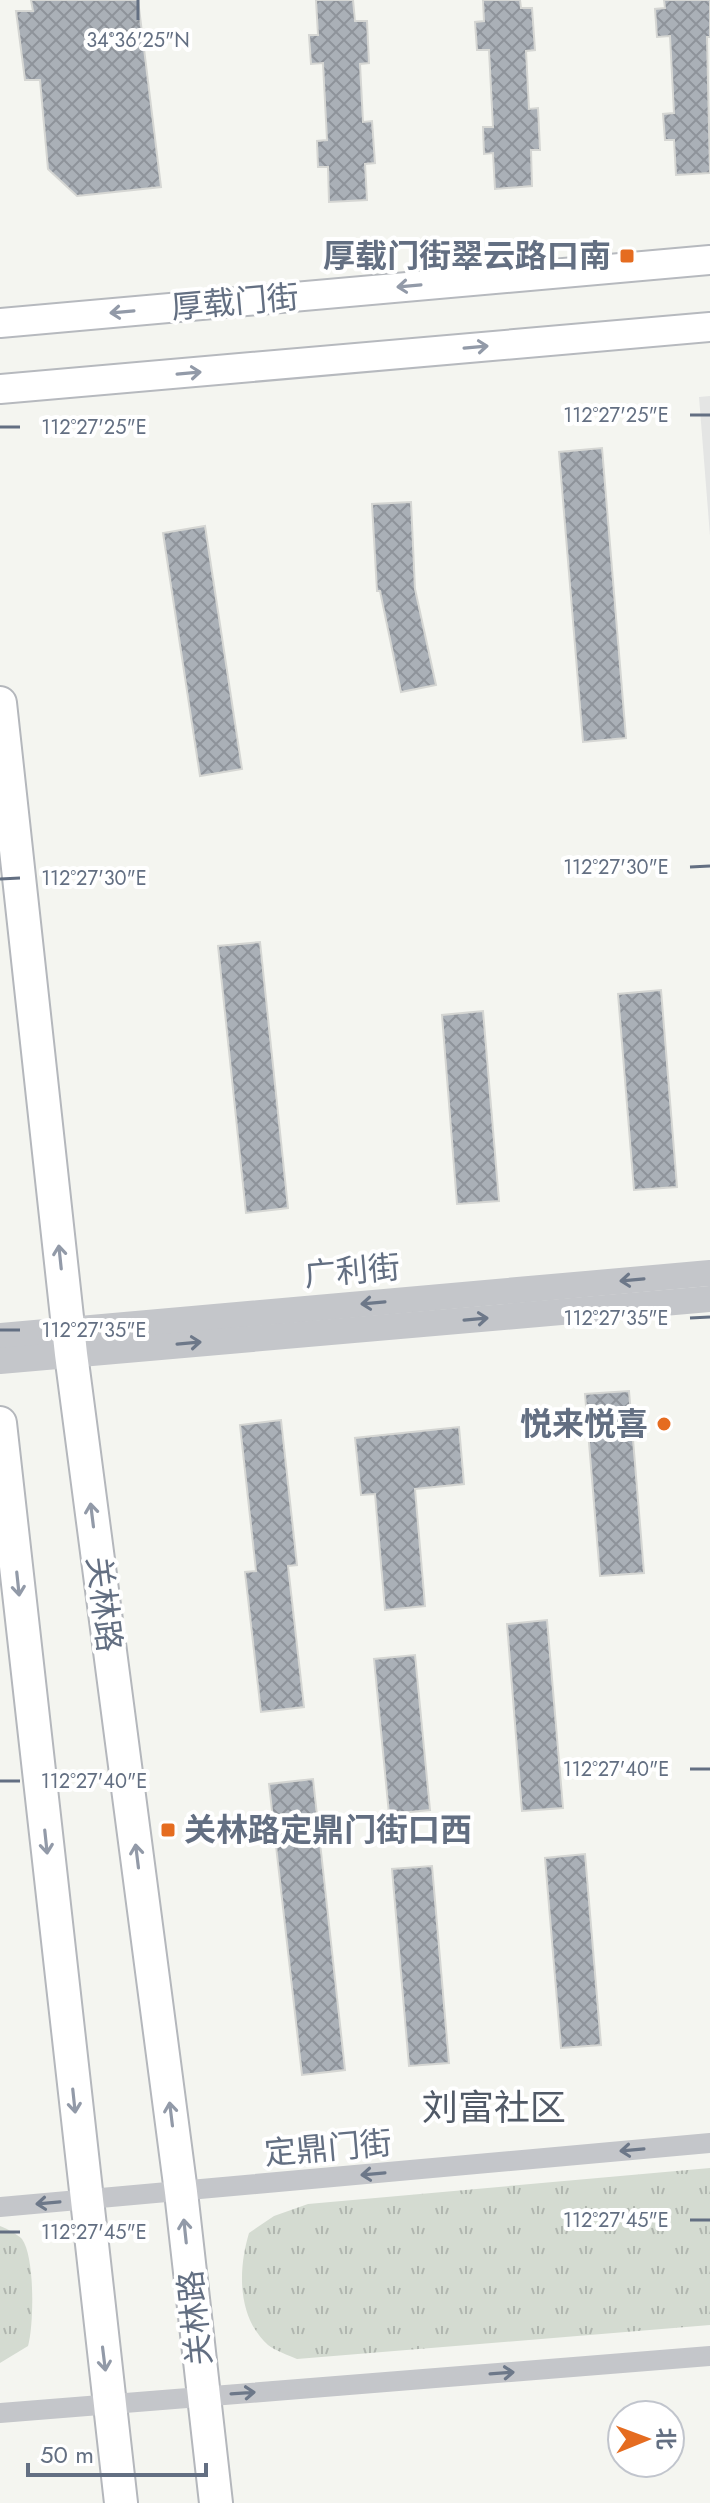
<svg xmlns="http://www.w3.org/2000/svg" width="710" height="2503" font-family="Jost,'Noto Sans SC',sans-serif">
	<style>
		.built { fill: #e4e5e4 }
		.park { fill: url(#park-tufts) }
		.building { fill: url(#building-cross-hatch); stroke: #d5d6d3; stroke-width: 2 }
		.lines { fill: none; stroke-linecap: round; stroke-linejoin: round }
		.secondary-casing { stroke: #b6b9be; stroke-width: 32 }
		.primary-casing { stroke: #b4b7bc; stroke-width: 36 }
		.minor { stroke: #c4c6ca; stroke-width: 20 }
		.tertiary { stroke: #c4c6ca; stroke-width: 26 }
		.secondary { stroke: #fff; stroke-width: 28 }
		.primary { stroke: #fff; stroke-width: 32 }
		.oneway { stroke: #929aa8 }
		.oneway2 { stroke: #6d7889 }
		.ticks { fill: none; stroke: #636f82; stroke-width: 3 }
		.poi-dot { fill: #e56c20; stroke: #fff; stroke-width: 3 }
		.labels { text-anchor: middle; stroke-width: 8; stroke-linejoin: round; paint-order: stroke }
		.poi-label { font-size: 32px; font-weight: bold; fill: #636f82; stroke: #fff; text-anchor: end }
		.street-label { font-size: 32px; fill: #636f82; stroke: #fff }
		.quarter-label { font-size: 36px; fill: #515a67; stroke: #fff }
		.ticks-label { font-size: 20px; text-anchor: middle; fill: #636f82; stroke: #fff; stroke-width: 8; stroke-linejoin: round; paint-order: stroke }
	</style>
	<defs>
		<pattern id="park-tufts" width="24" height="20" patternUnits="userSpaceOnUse" patternTransform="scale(2)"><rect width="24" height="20" fill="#d4dbd1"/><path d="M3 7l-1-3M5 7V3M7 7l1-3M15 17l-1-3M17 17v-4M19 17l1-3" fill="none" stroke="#b0b6af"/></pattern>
		<pattern id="building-cross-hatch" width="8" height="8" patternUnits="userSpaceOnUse" patternTransform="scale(2)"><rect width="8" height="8" fill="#aab0b7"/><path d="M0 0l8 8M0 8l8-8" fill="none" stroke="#8e939a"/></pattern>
	</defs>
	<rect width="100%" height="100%" fill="#f4f5f0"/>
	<polygon class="built" points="710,396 710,536 699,397"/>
	<g class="park">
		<path d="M710,2168V2325L297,2359C288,2355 276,2351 268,2345C237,2317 238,2270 249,2233L274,2216L308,2204Z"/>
		<path d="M0,2226C6,2228 17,2234 22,2239C35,2257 34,2325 28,2346L0,2363Z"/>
	</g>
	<g class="building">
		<polygon points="31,0 138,0 161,187 77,196 48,169 40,80 25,80 16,11 33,11"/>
		<polygon points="316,0 353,0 355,21 367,21 369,63 360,64 363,122 372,121 375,163 365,164 367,200 329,202 328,167 318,167 317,141 327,140 323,63 311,64 309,35 318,35"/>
		<polygon points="483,0 520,0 521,8 532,8 535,50 526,51 529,109 538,108 540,150 531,150 532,186 495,189 493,153 484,154 483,127 493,127 489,50 477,50 475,22 484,21"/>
		<polygon points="664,0 710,0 710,37 707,37 710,173 676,175 674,140 665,140 663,114 674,113 670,36 657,37 655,9 665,8"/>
		<polygon points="602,448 626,738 583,742 559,452"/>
		<polygon points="411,502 415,589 436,685 401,692 380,591 377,591 372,504"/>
		<polygon points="205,526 242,769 200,776 163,533"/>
		<polygon points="260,942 288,1208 246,1213 218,946"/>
		<polygon points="661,990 677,1187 634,1190 618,994"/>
		<polygon points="483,1011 499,1201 457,1204 442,1015"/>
		<polygon points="629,1391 644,1573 600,1576 585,1394"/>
		<polygon points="281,1420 297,1565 288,1566 304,1707 261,1712 245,1572 256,1571 240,1425"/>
		<polygon points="459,1427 464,1484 415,1489 425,1606 385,1610 375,1494 361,1495 355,1438"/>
		<polygon points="547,1620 563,1808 522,1811 507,1624"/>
		<polygon points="415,1655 430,1810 389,1814 374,1659"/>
		<polygon points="313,1779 345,2070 302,2075 269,1784"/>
		<polygon points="585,1854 601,2045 561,2048 545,1858"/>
		<polygon points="432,1866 449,2063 409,2066 392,1869"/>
	</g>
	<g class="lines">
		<g class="secondary-casing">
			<g id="secondary">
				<polyline points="0,323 710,260"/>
				<polyline points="0,389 710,327"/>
			</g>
		</g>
		<g class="primary-casing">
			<g id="primary">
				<polyline points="0,703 71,1354 181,2192 216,2503"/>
				<polyline points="0,1423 121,2503"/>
			</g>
		</g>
		<g class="minor">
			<polyline points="0,2207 710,2143"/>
			<polyline points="0,2413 710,2356"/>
		</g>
		<g class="tertiary">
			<polyline points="0,1336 710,1273"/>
			<polyline points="0,1361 710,1299"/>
		</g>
		<use href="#secondary" class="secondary"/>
		<use href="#primary" class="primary"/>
	</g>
	<defs><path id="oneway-shaft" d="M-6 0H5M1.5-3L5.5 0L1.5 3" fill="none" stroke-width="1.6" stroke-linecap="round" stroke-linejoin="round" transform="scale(2)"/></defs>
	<g class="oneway">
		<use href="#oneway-shaft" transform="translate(409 286) rotate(175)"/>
		<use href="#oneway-shaft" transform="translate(122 312) rotate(175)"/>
		<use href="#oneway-shaft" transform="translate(476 347) rotate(-5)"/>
		<use href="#oneway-shaft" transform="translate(189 373) rotate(-5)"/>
		<use href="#oneway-shaft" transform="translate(60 1257) rotate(-96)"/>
		<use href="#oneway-shaft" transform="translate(92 1515) rotate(-97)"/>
		<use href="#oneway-shaft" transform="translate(18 1584) rotate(84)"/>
		<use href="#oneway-shaft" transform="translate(46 1842) rotate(84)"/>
		<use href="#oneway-shaft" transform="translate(137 1856) rotate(-97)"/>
		<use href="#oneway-shaft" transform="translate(74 2101) rotate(84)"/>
		<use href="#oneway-shaft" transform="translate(171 2114) rotate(-97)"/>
		<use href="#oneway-shaft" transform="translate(185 2231) rotate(-96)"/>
		<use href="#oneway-shaft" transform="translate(104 2359) rotate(83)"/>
	</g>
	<g class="oneway2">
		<use href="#oneway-shaft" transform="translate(632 1280) rotate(175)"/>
		<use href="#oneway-shaft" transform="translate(373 1303) rotate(175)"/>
		<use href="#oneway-shaft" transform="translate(476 1319) rotate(-5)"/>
		<use href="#oneway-shaft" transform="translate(189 1343) rotate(-5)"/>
		<use href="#oneway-shaft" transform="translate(632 2150) rotate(175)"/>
		<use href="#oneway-shaft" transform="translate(373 2174) rotate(175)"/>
		<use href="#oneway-shaft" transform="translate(48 2203) rotate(175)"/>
		<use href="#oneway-shaft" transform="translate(502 2373) rotate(-4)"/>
		<use href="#oneway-shaft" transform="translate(243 2393) rotate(-4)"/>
	</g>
	<path class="ticks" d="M138,0V20M690,415H710M0,427H20M690,867L710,866M0,879L20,878M690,1318L710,1317M0,1330H20M690,1769H710M0,1781H20M690,2220H710M0,2232H20"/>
	<g class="poi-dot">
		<rect x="619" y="248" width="16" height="16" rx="4"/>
		<circle cx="664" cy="1424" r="8"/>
		<rect x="160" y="1822" width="16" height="16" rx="4"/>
	</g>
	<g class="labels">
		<g class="poi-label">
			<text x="611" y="267">厚载门街翠云路口南</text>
			<text x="648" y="1435">悦来悦喜</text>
			<text x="184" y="1841" text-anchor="start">关林路定鼎门街口西</text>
		</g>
		<g class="street-label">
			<text transform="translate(235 302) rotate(-5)" y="11">厚载门街</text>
			<text transform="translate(352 1271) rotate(-5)" y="11">广利街</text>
			<text transform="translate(104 1604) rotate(83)" y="11">关林路</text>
			<text transform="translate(328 2148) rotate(-5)" y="11">定鼎门街</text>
			<text transform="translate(195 2318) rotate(-96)" y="11">关林路</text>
		</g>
		<g class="quarter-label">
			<text x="494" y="2120">刘富社区</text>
		</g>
	</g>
	<g class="ticks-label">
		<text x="138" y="47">34°36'25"N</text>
		<text x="616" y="422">112°27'25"E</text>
		<text x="94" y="434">112°27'25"E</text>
		<text x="616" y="874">112°27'30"E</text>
		<text x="94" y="885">112°27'30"E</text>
		<text x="616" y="1325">112°27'35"E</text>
		<text x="94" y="1337">112°27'35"E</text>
		<text x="616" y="1776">112°27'40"E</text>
		<text x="94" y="1788">112°27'40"E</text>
		<text x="616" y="2227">112°27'45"E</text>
		<text x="94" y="2239">112°27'45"E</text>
	</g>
	<g transform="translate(646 2439) rotate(89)"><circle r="38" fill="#ffffff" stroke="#c1c5cd" stroke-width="2"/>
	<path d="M0-6L14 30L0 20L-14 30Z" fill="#e56c20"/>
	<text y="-12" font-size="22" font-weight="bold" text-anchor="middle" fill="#636f82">北</text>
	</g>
	<path d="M28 2463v12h178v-12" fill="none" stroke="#636f82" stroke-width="4"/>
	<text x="40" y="2463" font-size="24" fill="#636f82" stroke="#ffffff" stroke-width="6" paint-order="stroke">50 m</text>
</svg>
